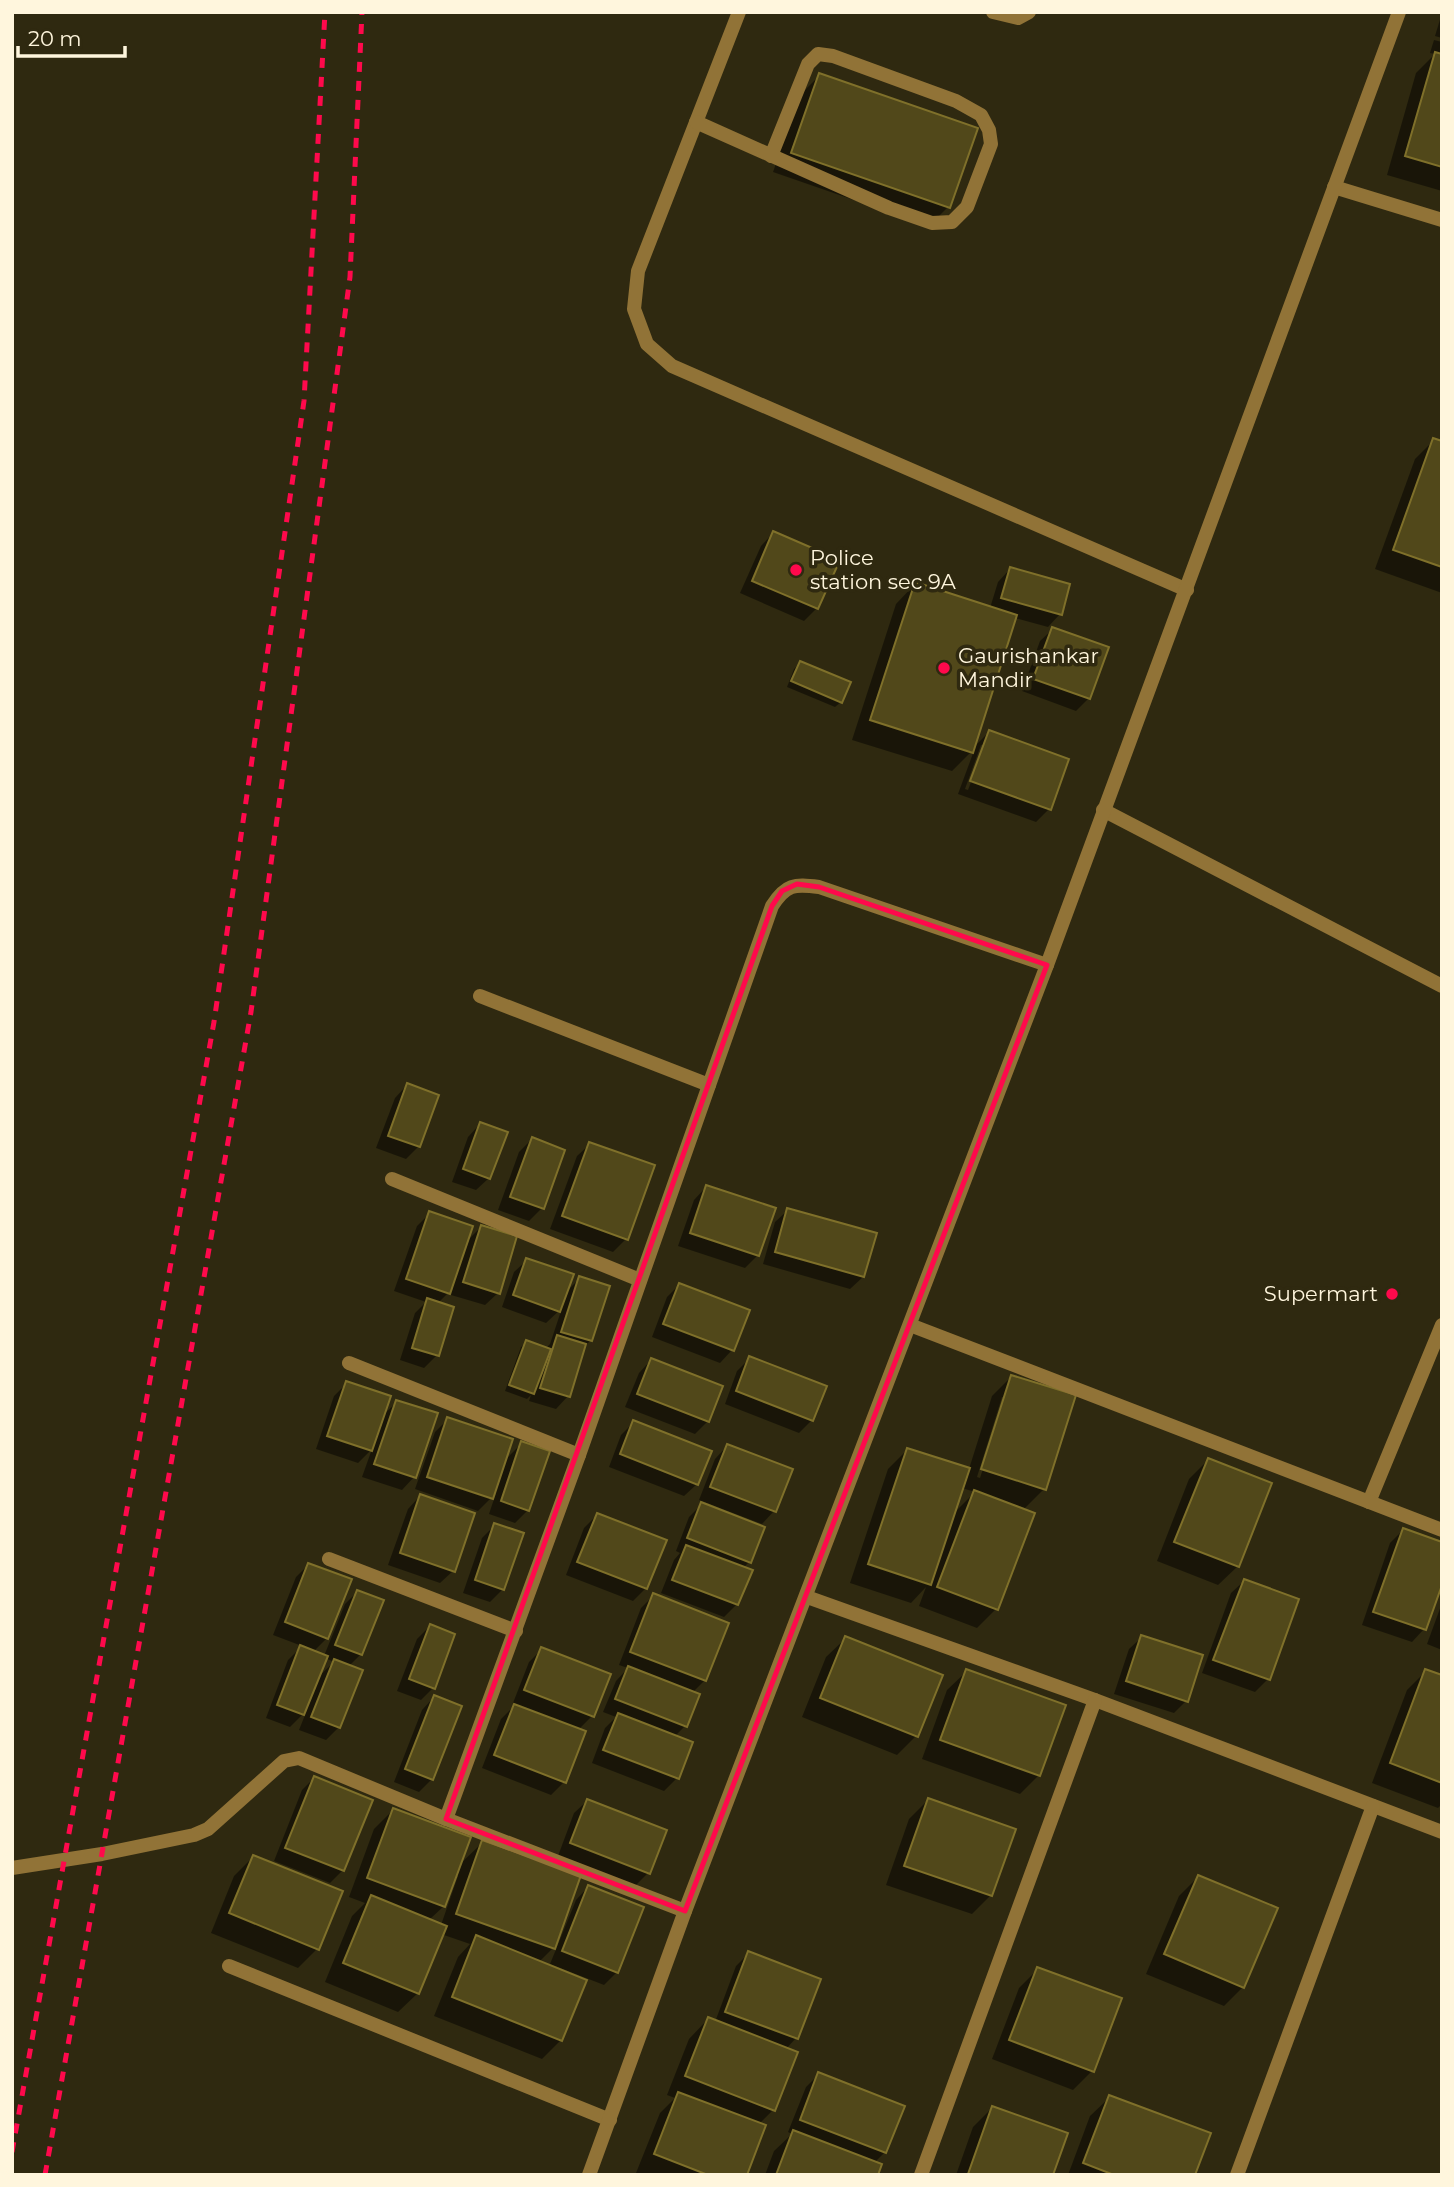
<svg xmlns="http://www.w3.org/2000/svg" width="1454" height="2187" font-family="Montserrat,sans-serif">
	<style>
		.shadow { fill: #0007; fill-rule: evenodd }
		.building { fill: #51481a; stroke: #7f702a; stroke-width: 2 }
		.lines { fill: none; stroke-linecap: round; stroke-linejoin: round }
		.service { stroke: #917337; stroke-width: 14 }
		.minor { stroke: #917337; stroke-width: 14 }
		.rail { stroke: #ff094c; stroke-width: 5; stroke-dasharray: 10 9; stroke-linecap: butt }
		.marked { fill: none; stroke: #ff094c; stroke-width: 5; stroke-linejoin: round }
		.poi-dot { fill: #ff094c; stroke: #2f2910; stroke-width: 2.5 }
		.labels { text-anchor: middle; stroke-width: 7; stroke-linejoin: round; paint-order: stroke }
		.poi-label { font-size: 21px; fill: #fff6dd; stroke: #2f2910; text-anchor: start }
	</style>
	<rect width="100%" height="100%" fill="#2f2910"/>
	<g class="shadow">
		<polygon points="1442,13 1442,38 1435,36"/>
		<polygon points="1434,40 1442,42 1442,191 1387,175 1416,73 1435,54 1430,53"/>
		<polygon points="820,75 948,207 929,226 773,172 801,94"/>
		<polygon points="1434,440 1442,443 1442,593 1375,569 1415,459"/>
		<polygon points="773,533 817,608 804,621 740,593 761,546"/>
		<path d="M1010,569L1060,614L1048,627L1015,618L972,749L989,732L1049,809L1036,822L958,794L975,748L952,771L852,740L896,604L915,584L990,608L998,582ZM981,745H985L968,790L965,789Z"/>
		<polygon points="1053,629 1089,698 1076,711 1022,691 1040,641"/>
		<polygon points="800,663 841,702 835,707 787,687 794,669"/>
		<polygon points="407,1085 419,1146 406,1159 376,1148 395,1098"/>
		<polygon points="480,1124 489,1178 476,1190 452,1182 468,1137"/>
		<polygon points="532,1139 542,1208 529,1221 498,1210 519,1152"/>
		<polygon points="590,1144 626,1239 613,1252 550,1229 577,1156"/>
		<polygon points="706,1187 758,1255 745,1268 678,1246 694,1200"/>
		<polygon points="788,1210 863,1277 850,1289 763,1264 775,1222"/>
		<polygon points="430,1213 465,1243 481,1227 498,1293 485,1305 451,1295 453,1288 438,1303 437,1355 424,1368 400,1360 415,1313 426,1302 394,1291 417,1226"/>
		<polygon points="527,1260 565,1293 580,1278 591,1340 583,1348 568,1396 556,1409 529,1401 531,1395 527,1399 505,1391 521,1347 527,1342 545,1349 550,1344 562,1308 546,1323 502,1307 514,1272"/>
		<polygon points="679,1285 732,1350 720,1363 652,1337 667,1297"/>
		<polygon points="750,1358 812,1420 799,1433 725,1404 737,1371"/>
		<polygon points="651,1360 708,1421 695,1434 625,1407 639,1373"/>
		<path d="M1011,1377L1044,1489L1025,1508L1013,1504L996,1609L977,1628L919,1606L926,1587L911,1603L850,1583L888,1469L907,1450L969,1469L992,1396ZM1002,1397H1006L980,1478L977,1477ZM962,1488L975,1492L953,1514Z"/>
		<polygon points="347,1383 382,1416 397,1402 414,1477 402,1490 362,1477 372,1449 358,1463 316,1449 334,1396"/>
		<polygon points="448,1419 504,1461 522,1443 528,1510 515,1523 489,1514 496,1493 478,1511 415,1489 435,1432"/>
		<polygon points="634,1422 697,1484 684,1496 609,1467 621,1435"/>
		<polygon points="727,1446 774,1511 762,1524 699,1500 715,1459"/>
		<polygon points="1208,1460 1238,1566 1218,1585 1157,1561 1189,1479"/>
		<polygon points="420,1496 453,1571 440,1583 388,1565 408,1509"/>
		<polygon points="701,1505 749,1562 743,1568 737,1604 724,1617 661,1593 674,1560 680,1553 676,1551 689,1517"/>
		<polygon points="597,1515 646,1588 633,1601 566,1575 584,1528"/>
		<polygon points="495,1525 503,1589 490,1602 463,1593 482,1538"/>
		<polygon points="1403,1530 1442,1580 1424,1629 1412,1642 1362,1625 1390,1543"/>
		<path d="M308,1565L327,1638L313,1652L324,1656L345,1604L357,1592L361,1654L349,1666L339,1727L326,1740L299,1730L307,1710L290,1727L266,1718L288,1660L302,1646L273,1635L296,1577ZM325,1658L334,1662L317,1678Z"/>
		<polygon points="1244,1581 1297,1600 1268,1679 1255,1692 1202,1673 1231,1593"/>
		<polygon points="654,1595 705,1680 692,1693 685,1726 674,1737 677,1778 664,1791 592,1763 605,1728 616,1717 603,1712 616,1681 628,1668 619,1665 641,1608"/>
		<polygon points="1442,1603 1442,1650 1427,1644"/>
		<polygon points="430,1626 433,1688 421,1700 397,1691 417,1639"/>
		<polygon points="1142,1637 1186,1701 1174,1713 1114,1694 1129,1649"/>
		<polygon points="846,1638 941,1676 916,1736 897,1755 802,1717 826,1657"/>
		<polygon points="542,1649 592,1716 578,1730 583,1732 564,1782 551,1795 482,1768 501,1719 516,1704 513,1703 529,1662"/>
		<polygon points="967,1671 1039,1775 1020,1794 922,1759 947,1690"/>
		<polygon points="1426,1671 1442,1677 1442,1804 1438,1808 1372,1783 1407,1690"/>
		<polygon points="434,1697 432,1779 419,1792 394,1782 422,1710"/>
		<polygon points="314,1778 343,1870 330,1883 274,1861 302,1790"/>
		<polygon points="928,1800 991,1895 972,1914 886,1885 909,1819"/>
		<polygon points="587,1801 665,1831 648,1873 635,1886 558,1856 574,1813"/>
		<path d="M393,1810L458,1866L483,1842L556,1945L538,1963L561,2040L542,2059L434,2016L458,1957L470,1944L441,1934L418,1993L398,2012L325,1982L352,1916L365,1903L349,1897L374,1829ZM455,1875L458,1876L441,1925L429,1920L444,1906Z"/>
		<polygon points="253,1857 317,1949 298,1968 211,1933 234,1876"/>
		<polygon points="1198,1877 1243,1987 1224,2006 1146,1974 1179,1896"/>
		<polygon points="588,1887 617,1972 604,1985 550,1964 576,1900"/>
		<polygon points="749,1953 818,1980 796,2038 786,2049 773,2110 759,2124 745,2175 636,2173 660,2113 675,2098 667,2095 689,2039 708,2019 715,2022 736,1966"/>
		<polygon points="1038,1969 1092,2071 1073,2090 992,2059 1019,1988"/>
		<polygon points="819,2074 885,2152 874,2163 876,2175 765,2175 774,2151 792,2134 788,2132 806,2087"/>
		<polygon points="1110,2097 1193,2175 1068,2175 1090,2116"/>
		<polygon points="992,2108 1051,2175 956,2175 973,2127"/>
	</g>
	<g class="building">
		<polygon points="1435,52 1442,54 1442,167 1405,156"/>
		<polygon points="819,73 978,128 950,208 791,153"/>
		<polygon points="1433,438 1442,441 1442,567 1393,550"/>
		<polygon points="773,531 840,560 818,609 752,581"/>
		<polygon points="1010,567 1070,584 1062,615 1001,598"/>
		<polygon points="915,582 1017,615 973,753 870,720"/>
		<polygon points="1052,627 1109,647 1090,699 1033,679"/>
		<polygon points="800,661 851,682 842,703 791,681"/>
		<polygon points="989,730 1069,759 1051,810 970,781"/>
		<polygon points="407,1083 439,1095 420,1147 388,1136"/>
		<polygon points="480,1122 508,1132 490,1179 463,1169"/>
		<polygon points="532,1137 565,1150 544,1209 510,1197"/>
		<polygon points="589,1142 655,1165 628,1240 562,1216"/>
		<polygon points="706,1185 776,1208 759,1256 690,1233"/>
		<polygon points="787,1208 877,1233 864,1277 775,1252"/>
		<polygon points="429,1211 473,1226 450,1294 406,1279"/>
		<polygon points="481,1225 517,1236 500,1294 463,1282"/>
		<polygon points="526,1258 574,1274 560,1312 513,1295"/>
		<polygon points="579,1276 610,1286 592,1341 561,1332"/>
		<polygon points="679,1283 750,1310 734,1351 663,1324"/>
		<polygon points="427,1298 454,1307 439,1356 412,1348"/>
		<polygon points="557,1335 586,1344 570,1397 540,1388"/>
		<polygon points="526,1340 551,1349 534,1394 509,1385"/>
		<polygon points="749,1356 827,1386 813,1421 736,1391"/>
		<polygon points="651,1358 723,1386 709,1422 637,1394"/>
		<polygon points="1011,1375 1076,1395 1046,1490 981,1469"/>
		<polygon points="346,1381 391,1396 372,1451 327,1436"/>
		<polygon points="396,1400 438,1413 416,1478 374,1464"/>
		<polygon points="447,1417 513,1439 493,1499 427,1477"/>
		<polygon points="633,1420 712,1451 698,1485 620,1454"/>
		<polygon points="521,1441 550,1451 529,1511 501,1501"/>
		<polygon points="727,1444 793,1469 776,1512 710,1487"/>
		<polygon points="907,1448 970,1468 931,1585 868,1564"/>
		<polygon points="1208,1458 1272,1483 1239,1567 1174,1542"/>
		<polygon points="974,1490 1035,1513 998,1610 937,1587"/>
		<polygon points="420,1494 475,1513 455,1572 400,1553"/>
		<polygon points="701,1502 765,1527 751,1563 687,1538"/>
		<polygon points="597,1513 667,1540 647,1589 577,1562"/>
		<polygon points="494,1523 524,1533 504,1590 475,1580"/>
		<polygon points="1403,1528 1442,1542 1442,1585 1426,1630 1373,1612"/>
		<polygon points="686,1545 753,1570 738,1605 672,1580"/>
		<polygon points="308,1563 352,1579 328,1639 285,1622"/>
		<polygon points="1244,1579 1299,1599 1270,1680 1213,1660"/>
		<polygon points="357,1590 384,1600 362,1655 335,1645"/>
		<polygon points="653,1593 729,1623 706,1681 630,1652"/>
		<polygon points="430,1624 455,1634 435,1689 409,1679"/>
		<polygon points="1141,1635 1203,1655 1188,1702 1126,1681"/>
		<polygon points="845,1636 943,1675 918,1737 820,1698"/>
		<polygon points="300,1645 328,1656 304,1715 277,1705"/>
		<polygon points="541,1647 611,1674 594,1717 524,1690"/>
		<polygon points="334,1659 363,1670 340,1728 311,1717"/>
		<polygon points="628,1666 700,1694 687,1727 615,1699"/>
		<polygon points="966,1669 1066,1705 1040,1776 940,1740"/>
		<polygon points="1425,1669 1442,1675 1442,1783 1390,1763"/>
		<polygon points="434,1695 462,1706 433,1780 405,1769"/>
		<polygon points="514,1704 586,1731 566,1783 494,1755"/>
		<polygon points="618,1713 693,1742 679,1779 603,1750"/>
		<polygon points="314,1776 373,1800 344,1871 285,1848"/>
		<polygon points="928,1798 1016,1829 992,1896 904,1866"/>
		<polygon points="587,1799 667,1830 650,1874 570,1843"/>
		<polygon points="393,1808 471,1837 445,1907 367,1878"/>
		<polygon points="482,1840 581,1875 555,1949 456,1914"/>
		<polygon points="253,1855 343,1891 319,1950 229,1913"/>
		<polygon points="1198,1875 1278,1908 1244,1988 1164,1954"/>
		<polygon points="588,1885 644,1907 618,1973 562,1951"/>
		<polygon points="371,1895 447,1926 419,1994 343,1963"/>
		<polygon points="476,1935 587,1980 562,2041 452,1997"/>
		<polygon points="748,1951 821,1979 798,2039 725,2012"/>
		<polygon points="1037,1967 1122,1998 1094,2072 1009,2040"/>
		<polygon points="708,2017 798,2052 775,2111 685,2076"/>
		<polygon points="818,2072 905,2106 886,2153 800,2120"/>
		<polygon points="678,2092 766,2125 747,2175 708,2175 654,2154"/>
		<polygon points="1109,2095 1211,2133 1195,2175 1114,2175 1083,2163"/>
		<polygon points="992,2106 1068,2133 1053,2175 968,2174"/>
		<polygon points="793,2130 882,2164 878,2175 776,2175"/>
	</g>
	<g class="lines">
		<polyline class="service" points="1369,1502 1442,1325"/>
		<g class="minor">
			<polyline points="739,12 638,271 634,309 647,344 672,366 1187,590"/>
			<polyline points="993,12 1018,18 1029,12"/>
			<polyline points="696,122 889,208 932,223 952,222 967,207 991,144 989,130 981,115 956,101 833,56 818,54 808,64 771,156"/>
			<polyline points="1334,187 1442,220"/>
			<polyline points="1103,810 1442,986"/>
			<polyline points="480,996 709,1085"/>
			<polyline points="392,1179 640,1280"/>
			<polyline points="910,1325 1442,1530"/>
			<polyline points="349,1363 579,1455"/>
			<polyline points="329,1559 516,1631"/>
			<polyline points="807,1597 1095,1700 1442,1832"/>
			<path d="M446,1819L579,1455L772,906C786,884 794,884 819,887L1047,965"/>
			<polyline points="12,1868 102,1854 194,1835 208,1829 284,1761 299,1758 446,1819 685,1911"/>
			<polyline points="229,1966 610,2120"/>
			<polyline points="589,2175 685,1911 1047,965 1399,12"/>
			<polyline points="921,2175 1095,1700"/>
			<polyline points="1237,2175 1373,1806"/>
		</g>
		<g class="rail">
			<polyline points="12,2152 214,1022 304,401 325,12"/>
			<polyline points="45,2175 251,1012 350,277 362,12"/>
		</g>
	</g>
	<path class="marked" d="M797,884L819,887L1047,965L685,1911L446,1819L772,906L782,891Z"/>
	<g class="poi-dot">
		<circle cx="796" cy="570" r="7"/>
		<circle cx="944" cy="668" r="7"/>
		<circle cx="1392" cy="1294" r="7"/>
	</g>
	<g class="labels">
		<g class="poi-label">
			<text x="810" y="565">Police<tspan x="810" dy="24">station sec 9A</tspan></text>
			<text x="958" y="663">Gaurishankar<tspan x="958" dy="24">Mandir</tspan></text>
			<text x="1378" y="1301" text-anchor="end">Supermart</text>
		</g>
	</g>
	<rect width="1454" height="2187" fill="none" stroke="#fff6dd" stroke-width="28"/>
	<path d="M18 46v10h107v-10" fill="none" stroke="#fff6dd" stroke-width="3.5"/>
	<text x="28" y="46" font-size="21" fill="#fff6dd" stroke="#2f2910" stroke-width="5" paint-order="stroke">20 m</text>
</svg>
